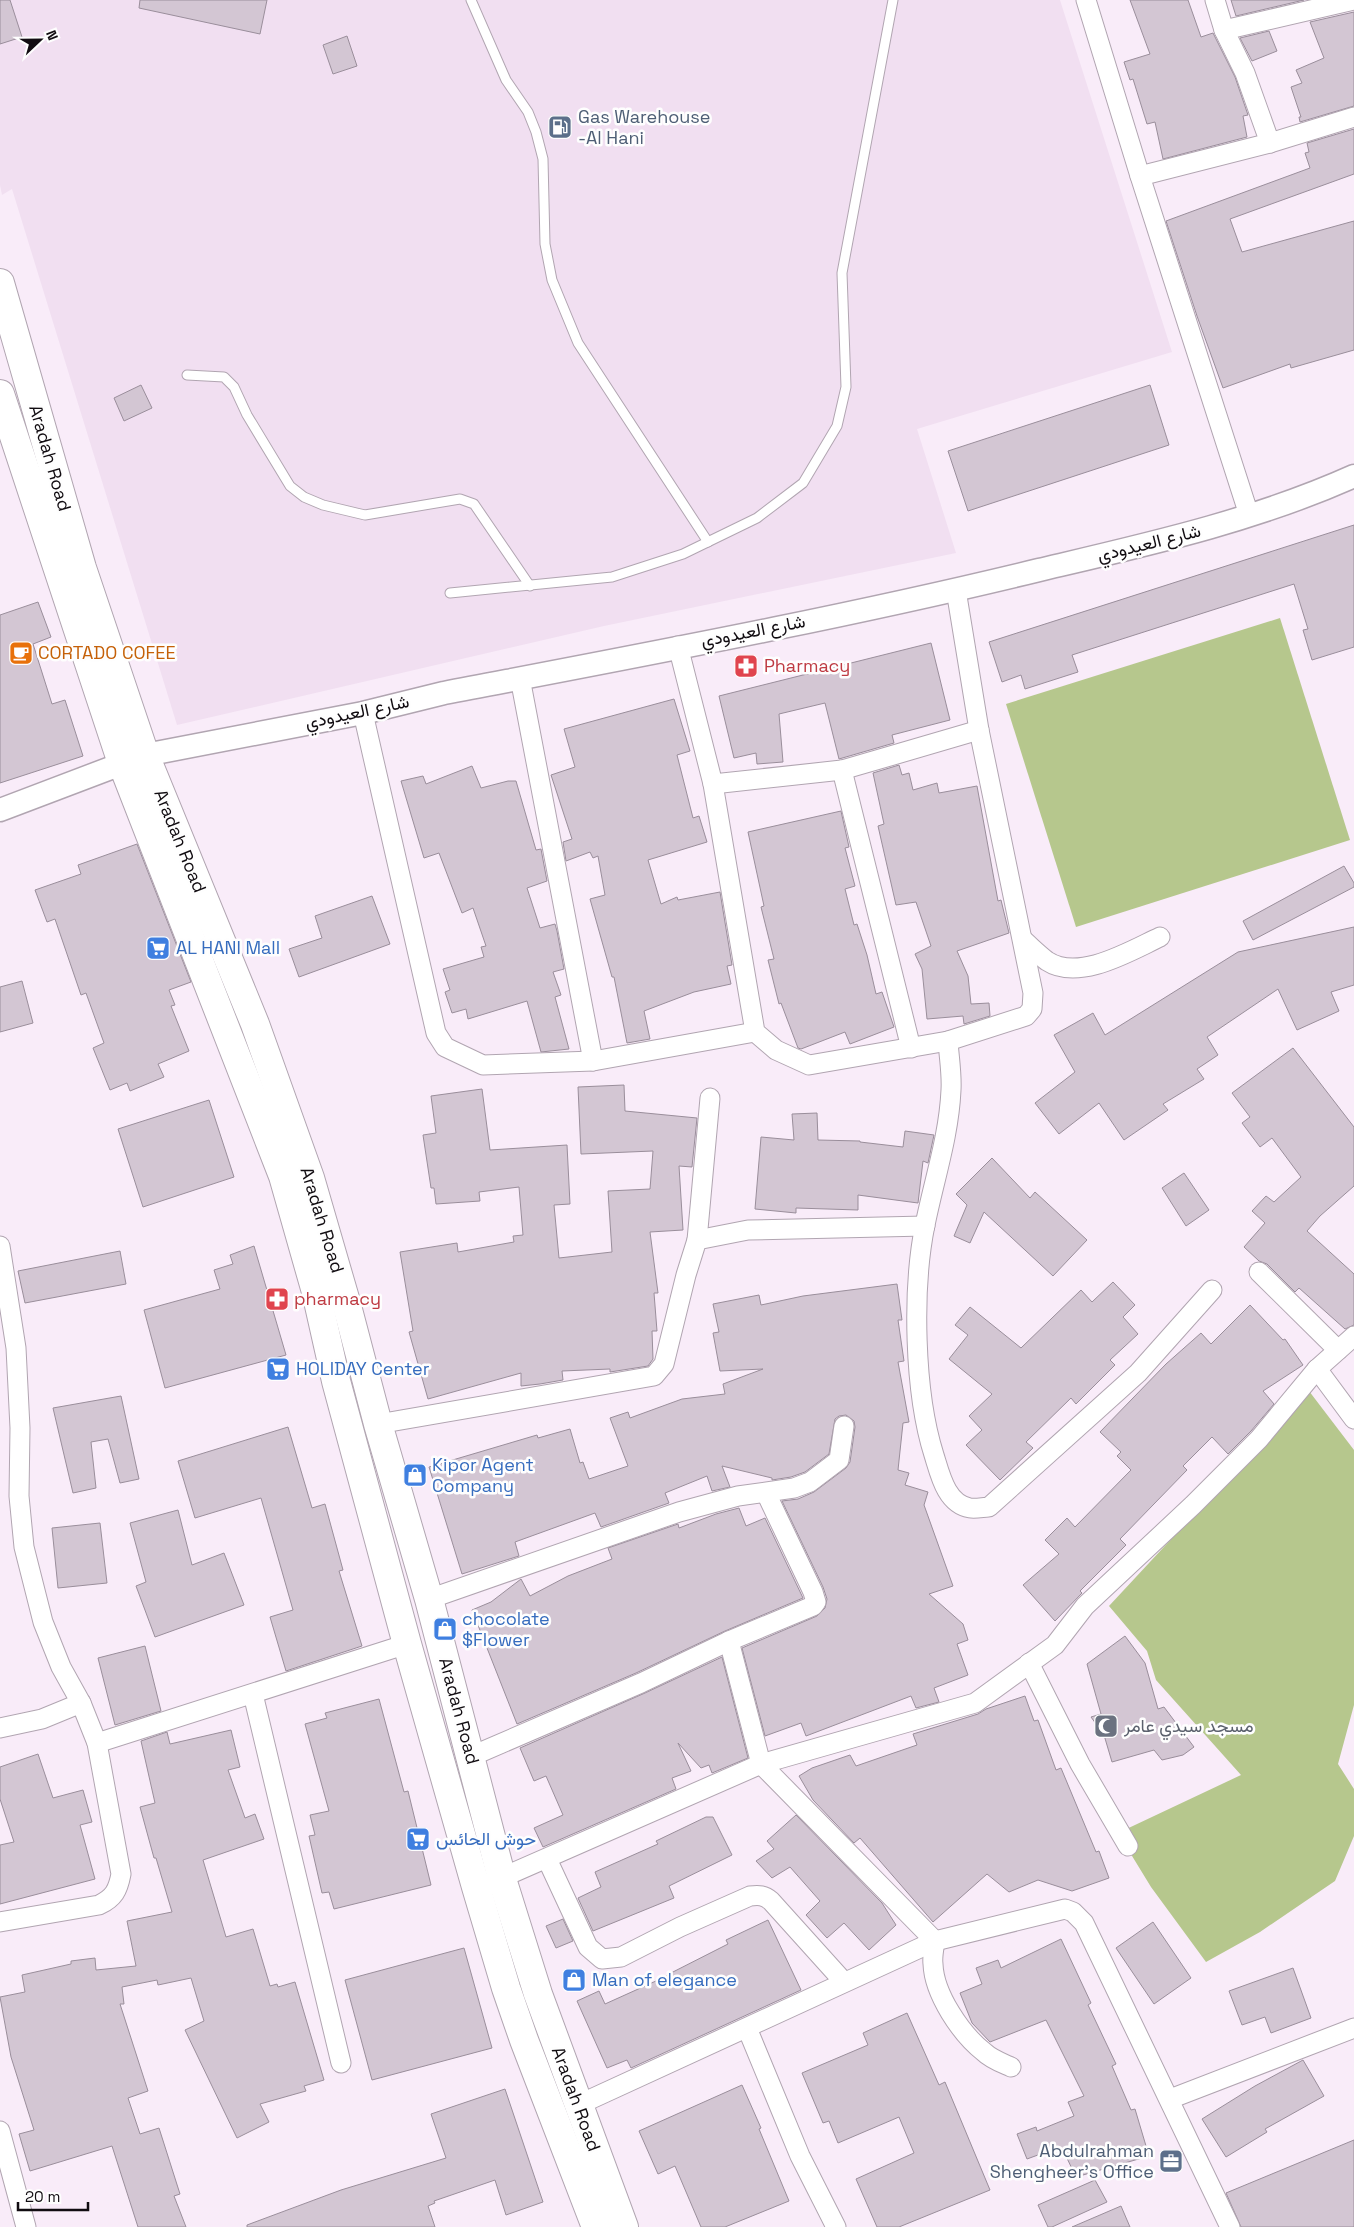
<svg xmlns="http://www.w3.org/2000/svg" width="1354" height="2227" font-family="'Space Grotesk',Vazirmatn,sans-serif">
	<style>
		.built { fill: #f1dff1 }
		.green { fill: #b6c78d }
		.building { fill: #d3c6d3; stroke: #9a8e9b }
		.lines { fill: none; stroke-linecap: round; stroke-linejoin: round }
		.service-casing { stroke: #b1a5b1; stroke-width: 11 }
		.minor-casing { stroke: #b1a5b1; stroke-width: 21 }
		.tertiary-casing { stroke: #b1a5b1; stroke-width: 25 }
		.primary-casing { stroke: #b1a5b1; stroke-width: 30 }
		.service { stroke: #fff; stroke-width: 9 }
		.minor { stroke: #fff; stroke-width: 19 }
		.tertiary { stroke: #fff; stroke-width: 22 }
		.primary { stroke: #fff; stroke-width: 28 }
		.labels { text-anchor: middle; stroke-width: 5; stroke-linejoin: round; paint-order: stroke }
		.service-label { font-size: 18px; fill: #4e5e75; stroke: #fefefe; text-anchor: start }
		.street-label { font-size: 18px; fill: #110c11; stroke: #fefefe }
		.food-label { font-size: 18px; fill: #c56008; stroke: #fefefe; text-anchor: start }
		.health-label { font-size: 18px; fill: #be3a42; stroke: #fefefe; text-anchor: start }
		.shop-label { font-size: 18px; fill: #366cbe; stroke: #fefefe; text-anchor: start }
		.worship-label { font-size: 18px; fill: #5b616d; stroke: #fefefe; text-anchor: start }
	</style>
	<rect width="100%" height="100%" fill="#f9ecf9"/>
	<polygon class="built" points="0,0 1060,0 1172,352 917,429 956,553 604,626 177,725 12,189 2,195 0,185"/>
	<g class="green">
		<polygon points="1280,618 1350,840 1076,927 1006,704"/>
		<polygon points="1309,1391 1354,1450 1354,1705 1338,1764 1354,1789 1354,1836 1335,1881 1260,1932 1206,1962 1151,1887 1118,1833 1241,1775 1156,1680 1147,1651 1109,1606"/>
	</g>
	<g class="building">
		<polygon points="0,0 10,0 22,37 0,44"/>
		<polygon points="140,0 267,0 260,34 139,8"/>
		<polygon points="1130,0 1188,0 1201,37 1213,33 1235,77 1248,115 1243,116 1247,137 1163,159 1155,122 1147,124 1133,79 1130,80 1124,62 1150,54"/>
		<polygon points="1231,0 1304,0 1236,16"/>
		<polygon points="1354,12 1354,106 1300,122 1299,117 1301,117 1291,87 1302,83 1296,70 1324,58 1310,22"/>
		<polygon points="1269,31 1277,51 1252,61 1240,38"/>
		<polygon points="347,36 357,66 333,74 323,45"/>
		<polygon points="1354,129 1354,174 1230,219 1242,252 1354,221 1354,350 1291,368 1290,364 1223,388 1197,316 1166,221 1310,168 1305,153 1309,152 1307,143"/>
		<polygon points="141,385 152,408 124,421 114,398"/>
		<polygon points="1150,385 1169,445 968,511 948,451"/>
		<polygon points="1354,525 1354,647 1312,660 1303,630 1308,629 1294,584 1072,655 1078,672 1025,689 1021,675 1002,682 989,642"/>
		<polygon points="38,602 51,637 33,644 52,704 65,700 83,756 0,783 0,615"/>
		<polygon points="931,643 950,720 892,735 894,743 839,759 825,703 779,714 783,762 757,764 756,753 734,758 719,696"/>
		<polygon points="674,699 690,751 677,755 693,818 699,816 707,842 648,860 661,904 677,897 678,900 720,892 732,965 727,966 731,984 694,992 644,1011 650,1039 627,1043 614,977 612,977 590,899 605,895 598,856 593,858 590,852 566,861 563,842 572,839 551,775 575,767 564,729"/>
		<polygon points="899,765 902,775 909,773 913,790 937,783 939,793 977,786 998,901 1001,900 1009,933 957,951 968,976 971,1004 989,1003 990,1016 964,1024 963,1016 927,1019 922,969 915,954 931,946 916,902 896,905 878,826 884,824 873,773"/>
		<polygon points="472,766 481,788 508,781 516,781 536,850 541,849 547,881 527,888 540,928 555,924 557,931 564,969 553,972 561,995 555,997 569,1049 541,1052 527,1001 468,1019 466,1009 452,1013 445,992 450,990 443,969 484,957 481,947 486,946 473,908 462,913 439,853 424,858 401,781 423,776 426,784"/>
		<polygon points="841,811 849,847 845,848 855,886 845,889 854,925 857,924 867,955 876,994 882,992 894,1027 850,1044 845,1032 801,1049 798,1048 781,1003 779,1004 768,960 774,959 761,907 764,906 748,832"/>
		<polygon points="137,844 191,982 169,990 175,1005 171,1006 189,1051 158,1064 164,1077 130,1091 127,1083 110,1090 93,1048 104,1043 86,993 81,995 55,919 47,922 35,890 81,874 78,865"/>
		<polygon points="1344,866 1354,883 1354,887 1253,940 1243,921"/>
		<polygon points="372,896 390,944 299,977 289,949 322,938 315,916"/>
		<polygon points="1354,927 1354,985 1331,992 1339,1011 1297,1030 1278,989 1207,1037 1218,1055 1197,1069 1204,1079 1163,1104 1168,1110 1124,1140 1099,1103 1059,1134 1035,1103 1075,1072 1054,1035 1093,1013 1105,1035 1238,952"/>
		<polygon points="22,981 33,1023 0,1032 0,987"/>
		<polygon points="1293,1048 1354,1127 1354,1186 1320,1216 1307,1231 1354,1274 1354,1325 1345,1329 1299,1288 1295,1292 1267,1264 1259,1261 1244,1247 1265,1223 1252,1211 1266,1196 1274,1202 1301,1177 1272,1138 1260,1147 1242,1123 1250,1117 1232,1093"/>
		<polygon points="624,1085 625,1111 697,1118 692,1167 679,1166 683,1230 650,1232 658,1293 654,1293 657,1331 652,1331 653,1359 648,1366 610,1372 610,1369 562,1371 563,1380 540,1384 521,1386 521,1373 428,1399 409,1332 413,1331 400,1252 457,1243 458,1252 514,1242 513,1236 523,1235 519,1187 479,1192 480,1201 436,1204 434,1188 431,1188 423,1135 436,1133 431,1096 482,1089 490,1150 567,1145 570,1204 554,1205 559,1258 612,1252 608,1191 650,1189 653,1151 581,1154 578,1087"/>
		<polygon points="209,1100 234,1177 143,1207 118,1129"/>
		<polygon points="817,1113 818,1140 860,1141 860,1142 903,1147 905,1131 934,1135 928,1163 923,1161 918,1203 858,1195 858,1210 796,1208 796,1213 755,1209 761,1137 794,1140 792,1114"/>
		<polygon points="992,1158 1030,1198 1035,1192 1087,1240 1053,1276 984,1212 970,1243 954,1236 967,1205 956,1194"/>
		<polygon points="1184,1173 1209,1210 1186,1226 1162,1188"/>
		<polygon points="254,1246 286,1355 165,1388 144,1310 220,1289 214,1270 233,1264 230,1255"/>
		<polygon points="120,1251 126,1284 25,1303 18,1271"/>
		<polygon points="1113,1282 1135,1305 1123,1317 1138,1334 1110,1360 1115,1365 1076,1404 1071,1398 1026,1442 1033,1448 1000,1480 966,1445 982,1430 969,1416 992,1394 949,1359 968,1335 955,1325 970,1307 1021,1348 1081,1290 1092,1302"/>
		<polygon points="897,1284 902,1320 898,1320 904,1361 898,1362 909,1422 903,1423 898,1470 909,1473 905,1485 928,1492 924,1505 953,1586 929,1594 963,1624 968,1640 957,1644 968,1675 934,1688 939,1702 916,1708 911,1696 806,1736 801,1723 765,1736 742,1648 817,1616 825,1608 827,1599 823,1587 782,1501 798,1499 814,1492 846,1468 850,1462 855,1427 854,1421 846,1415 839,1416 835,1419 829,1454 805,1472 791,1477 772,1480 772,1478 722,1466 730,1487 712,1491 707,1476 665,1493 669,1503 601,1527 595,1513 515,1542 519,1556 462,1574 429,1467 537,1435 538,1438 570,1429 580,1463 583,1462 589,1479 628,1466 610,1418 628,1412 630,1418 682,1399 725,1394 723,1384 763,1369 720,1371 713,1333 719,1332 713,1304 759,1295 761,1305 803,1296"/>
		<polygon points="1250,1305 1283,1340 1285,1339 1303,1365 1263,1391 1274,1404 1251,1431 1228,1454 1212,1437 1183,1466 1187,1470 1120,1539 1126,1545 1080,1591 1082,1593 1055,1621 1023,1585 1059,1554 1045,1540 1067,1518 1075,1527 1131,1470 1117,1456 1121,1452 1100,1432 1166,1364 1201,1333 1211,1344"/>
		<polygon points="121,1396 139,1479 120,1483 108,1439 91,1442 96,1488 73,1493 53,1408"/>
		<polygon points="288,1427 312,1508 325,1504 343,1570 339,1571 362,1646 286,1671 270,1617 293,1610 261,1498 195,1518 178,1461"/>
		<polygon points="739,1508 746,1526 765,1518 803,1598 725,1631 636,1673 517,1724 472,1610 491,1602 521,1579 530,1596 568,1576 612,1559 608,1548 678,1524 679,1528 716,1514"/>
		<polygon points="178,1510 192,1565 224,1553 244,1605 155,1637 136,1586 146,1582 130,1523"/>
		<polygon points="100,1523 107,1583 58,1588 52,1528"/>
		<polygon points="1125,1636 1145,1663 1158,1709 1164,1707 1194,1747 1183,1755 1162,1760 1154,1750 1112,1762 1104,1735 1091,1717 1101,1714 1087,1664"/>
		<polygon points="145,1646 161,1711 115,1725 98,1658"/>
		<polygon points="722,1657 748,1758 712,1773 709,1765 701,1768 678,1743 691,1771 672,1778 676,1789 543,1847 534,1828 563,1815 546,1776 534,1781 520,1748 645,1693"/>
		<polygon points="1025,1696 1034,1721 1038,1720 1056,1770 1061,1768 1096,1852 1099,1851 1109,1878 1072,1891 1038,1880 1009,1892 987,1874 933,1922 860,1838 854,1843 813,1800 799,1776 812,1768 850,1755 856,1766 917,1745 913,1734 978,1714 986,1709"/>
		<polygon points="379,1699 404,1792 408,1791 431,1885 334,1909 329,1892 322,1893 309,1836 315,1835 310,1815 329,1811 305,1724 327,1718 325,1713"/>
		<polygon points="231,1730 240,1767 228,1770 245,1818 255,1814 264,1839 203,1860 226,1937 253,1929 270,1986 277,1984 278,1987 295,1982 324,2080 304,2086 306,2091 260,2104 269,2122 237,2138 185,2030 204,2021 191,1978 158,1985 157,1980 122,1987 124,2004 120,2004 148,2091 128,2098 140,2134 159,2128 180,2194 174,2196 186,2227 138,2227 112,2146 30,2171 19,2134 34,2130 11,2057 0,1997 25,1992 22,1975 71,1964 71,1961 95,1958 96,1970 136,1966 127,1921 172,1912 156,1858 154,1858 140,1807 155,1803 141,1741 167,1732 170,1744"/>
		<polygon points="38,1754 53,1798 83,1790 92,1822 80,1825 95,1879 0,1904 0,1845 14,1842 0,1799 0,1767"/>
		<polygon points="796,1815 882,1903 896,1925 869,1950 844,1923 827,1938 806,1915 820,1901 790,1867 772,1878 756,1861 774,1849 767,1841"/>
		<polygon points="706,1817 713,1817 732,1855 669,1886 674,1898 593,1931 578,1898 601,1887 595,1872 658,1844 656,1841"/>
		<polygon points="563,1919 573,1941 556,1948 546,1926"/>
		<polygon points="768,1920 801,1990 631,2068 627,2060 607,2068 577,2001 599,1991 605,2004 667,1976 667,1975 728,1944 726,1940"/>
		<polygon points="1153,1922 1191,1978 1154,2004 1116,1948"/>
		<polygon points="1061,1939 1091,2003 1088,2005 1116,2064 1112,2066 1131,2110 1135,2109 1149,2156 1076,2177 1064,2152 1059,2154 1057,2148 1027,2159 1017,2134 1036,2127 1037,2131 1074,2116 1068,2102 1084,2096 1046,2020 990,2042 972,2023 960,1993 982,1984 976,1968 998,1960 1001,1968"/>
		<polygon points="464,1948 492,2048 372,2080 345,1980"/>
		<polygon points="1293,1968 1311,2018 1271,2033 1265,2017 1242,2025 1229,1991"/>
		<polygon points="907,2013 939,2085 945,2082 990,2190 899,2227 877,2227 856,2179 914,2153 899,2117 838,2143 829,2121 823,2123 802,2073 868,2045 863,2033"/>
		<polygon points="1303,2060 1324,2096 1265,2129 1267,2132 1226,2157 1202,2119 1255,2086"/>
		<polygon points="742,2085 761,2128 759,2129 789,2201 725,2227 701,2227 675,2166 658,2174 639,2131"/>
		<polygon points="505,2089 543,2202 506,2215 495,2180 434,2201 435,2203 428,2206 435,2227 247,2227 247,2225 341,2190 446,2158 431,2114"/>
		<polygon points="1354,2140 1354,2227 1241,2227 1226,2193"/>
		<polygon points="1095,2180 1107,2202 1052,2227 1048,2227 1038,2205"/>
		<polygon points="1121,2206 1130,2227 1072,2227"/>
	</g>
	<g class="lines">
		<g class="service-casing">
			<g id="service">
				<polyline points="471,0 506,80 528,112 536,132 543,159 545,244 552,280 578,343 708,542"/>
				<polyline points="187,375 224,377 234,387 247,415 290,486 304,497 323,505 365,515 460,499 474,504 530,586"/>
				<polyline points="450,593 612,577 683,554 757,518 803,483 837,426 846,387 842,273 893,0"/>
			</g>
		</g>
		<g class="minor-casing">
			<g id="minor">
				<polyline points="1086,0 1140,176 1249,515"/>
				<polyline points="1215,0 1224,30 1245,73 1270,143"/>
				<polyline points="1224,30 1354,0"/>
				<polyline points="1140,176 1270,143 1354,117"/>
				<path d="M956,590L979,730L1033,993L1032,1009L1026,1016L948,1041C949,1057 952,1074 951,1090C949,1136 934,1180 925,1225C912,1289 914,1392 934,1455C940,1474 946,1504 970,1508C976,1509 984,1507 989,1507L1138,1373L1212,1290"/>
				<polyline points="678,646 713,784 842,770 979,730"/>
				<polyline points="520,678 593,1061"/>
				<polyline points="363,713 436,1033 445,1047 483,1065 593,1061 755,1032"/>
				<polyline points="842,770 911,1048"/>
				<polyline points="713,784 755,1032 776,1050 809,1065 948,1041"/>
				<path d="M1023,940C1031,947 1039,955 1047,961C1079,982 1130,951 1160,937"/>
				<polyline points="697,1240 710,1098"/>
				<path d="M0,1246L16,1348L20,1428L19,1496L24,1547L43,1622L61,1667L81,1703L97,1743L121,1874C118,1890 114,1898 99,1905L0,1922"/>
				<polyline points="1259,1272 1338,1350"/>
				<polyline points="1317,1369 1354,1419"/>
				<polyline points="378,1424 654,1376 664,1364 686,1275 697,1240 748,1230 925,1226"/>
				<polyline points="429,1599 679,1512 738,1496 794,1488 810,1482 839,1460 844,1426"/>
				<path d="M729,1641L761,1764L935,1941C934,1948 932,1957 933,1964C934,1994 961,2034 984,2052C991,2059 1002,2063 1011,2067"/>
				<polyline points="1029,1663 1080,1764 1128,1846"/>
				<polyline points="253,1694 341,2063"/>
				<polyline points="0,1728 42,1719 81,1703"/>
				<polyline points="97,1743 407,1644"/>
				<polyline points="472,1756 641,1683 729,1641 813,1606 816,1602 813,1592 766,1493"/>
				<path d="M547,1859L588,1947L602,1959L621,1957L680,1927L750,1896C759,1895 764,1895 771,1901L844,1982"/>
				<polyline points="492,1882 761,1764 975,1703 1055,1645 1085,1606 1193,1505 1259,1439 1317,1369 1354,1336"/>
				<polyline points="747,2028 800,2156 836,2227"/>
				<polyline points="1170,2099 1354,2028"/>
				<polyline points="578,2105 935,1941 1065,1909 1073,1912 1084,1923 1230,2227"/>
				<polyline points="0,2131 26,2227"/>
			</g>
		</g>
		<g class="tertiary-casing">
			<path id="tertiary" d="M0,810L145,755L363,713L444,693C642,655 842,618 1039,570C1145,545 1254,521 1354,476"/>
		</g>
		<g class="primary-casing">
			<g id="primary">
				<polyline points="0,283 82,568 145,755 255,1024 310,1178 346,1302 378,1424 429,1599 502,1879 538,1994 624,2227"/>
				<polyline points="0,394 122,763 283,1176 316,1292 336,1381 407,1644 476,1887 506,1988 524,2040 596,2227"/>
			</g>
		</g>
		<use href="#service" class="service"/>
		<use href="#minor" class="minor"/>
		<use href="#tertiary" class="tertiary"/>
		<use href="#primary" class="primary"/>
	</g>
	<defs>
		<g id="fuel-square" transform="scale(1.25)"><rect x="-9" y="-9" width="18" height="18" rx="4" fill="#5c6f8a" stroke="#fefefe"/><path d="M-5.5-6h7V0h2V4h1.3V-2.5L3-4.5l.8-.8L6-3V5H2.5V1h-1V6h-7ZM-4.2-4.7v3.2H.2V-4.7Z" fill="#fff"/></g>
		<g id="cafe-square" transform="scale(1.25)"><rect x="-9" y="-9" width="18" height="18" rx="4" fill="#e8710a" stroke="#fefefe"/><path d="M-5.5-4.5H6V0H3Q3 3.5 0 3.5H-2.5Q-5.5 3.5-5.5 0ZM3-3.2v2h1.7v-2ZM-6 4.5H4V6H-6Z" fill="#fff"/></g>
		<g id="pharmacy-square" transform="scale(1.25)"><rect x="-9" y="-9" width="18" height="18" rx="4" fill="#e0444e" stroke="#fefefe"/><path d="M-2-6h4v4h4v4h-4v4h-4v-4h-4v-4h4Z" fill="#fff"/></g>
		<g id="supermarket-square" transform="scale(1.25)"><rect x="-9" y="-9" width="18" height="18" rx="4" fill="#3f7fe0" stroke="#fefefe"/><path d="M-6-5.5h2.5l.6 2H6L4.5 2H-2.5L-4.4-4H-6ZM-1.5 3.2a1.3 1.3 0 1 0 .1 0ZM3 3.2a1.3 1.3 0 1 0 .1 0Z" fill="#fff"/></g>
		<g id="shop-square" transform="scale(1.25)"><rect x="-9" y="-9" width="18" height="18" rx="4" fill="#3f7fe0" stroke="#fefefe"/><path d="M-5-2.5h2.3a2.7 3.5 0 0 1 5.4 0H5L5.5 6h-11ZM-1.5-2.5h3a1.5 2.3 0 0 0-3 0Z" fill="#fff"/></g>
		<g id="mosque-square" transform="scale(1.25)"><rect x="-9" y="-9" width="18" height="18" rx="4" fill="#6b7280" stroke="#fefefe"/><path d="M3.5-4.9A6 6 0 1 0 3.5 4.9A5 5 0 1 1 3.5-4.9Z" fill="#fff"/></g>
		<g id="office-square" transform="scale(1.25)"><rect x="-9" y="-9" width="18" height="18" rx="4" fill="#5c6f8a" stroke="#fefefe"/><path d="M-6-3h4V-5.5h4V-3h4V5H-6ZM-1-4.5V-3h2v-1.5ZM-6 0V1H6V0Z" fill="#fff"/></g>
	</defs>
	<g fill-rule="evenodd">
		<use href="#fuel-square" x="560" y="127"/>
		<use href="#cafe-square" x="21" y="653"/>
		<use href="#pharmacy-square" x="746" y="666"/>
		<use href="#supermarket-square" x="158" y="948"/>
		<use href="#pharmacy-square" x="277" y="1299"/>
		<use href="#supermarket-square" x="278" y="1369"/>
		<use href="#shop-square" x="415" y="1475"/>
		<use href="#shop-square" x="445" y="1629"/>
		<use href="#mosque-square" x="1106" y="1726"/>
		<use href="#supermarket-square" x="418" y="1839"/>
		<use href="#shop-square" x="574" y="1980"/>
		<use href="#office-square" x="1171" y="2161"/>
	</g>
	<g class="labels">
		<g class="service-label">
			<text x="578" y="123">Gas Warehouse<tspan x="578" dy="21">-Al Hani</tspan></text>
			<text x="1154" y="2157" text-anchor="end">Abdulrahman<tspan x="1154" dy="21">Shengheer's Office</tspan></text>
		</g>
		<g class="street-label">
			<text transform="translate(50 458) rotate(74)" y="6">Aradah Road</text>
			<text transform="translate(1149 543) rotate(-14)" y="6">شارع العيدودي</text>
			<text transform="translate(753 631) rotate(-11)" y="6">شارع العيدودي</text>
			<text transform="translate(357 712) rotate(-12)" y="6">شارع العيدودي</text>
			<text transform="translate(180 841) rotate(68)" y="6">Aradah Road</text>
			<text transform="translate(322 1220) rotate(73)" y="6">Aradah Road</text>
			<text transform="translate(459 1711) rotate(75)" y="6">Aradah Road</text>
			<text transform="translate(576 2099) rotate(70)" y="6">Aradah Road</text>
		</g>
		<g class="food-label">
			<text x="38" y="659">CORTADO COFEE</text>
		</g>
		<g class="health-label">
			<text x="764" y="672">Pharmacy</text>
			<text x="294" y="1305">pharmacy</text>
		</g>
		<g class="shop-label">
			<text x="176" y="954">AL HANI Mall</text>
			<text x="296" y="1375">HOLIDAY Center</text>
			<text x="432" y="1471">Kipor Agent<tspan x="432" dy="21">Company</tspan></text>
			<text x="462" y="1625">chocolate<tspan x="462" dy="21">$Flower</tspan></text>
			<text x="436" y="1845">حوش الحائس</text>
			<text x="592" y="1986">Man of elegance</text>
		</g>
		<g class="worship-label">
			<text x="1124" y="1732">مسجد سيدي عامر</text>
		</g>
	</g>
	<g transform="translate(40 40) rotate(68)" stroke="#fefefe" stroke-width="4" paint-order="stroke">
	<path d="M0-4L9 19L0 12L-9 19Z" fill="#110c11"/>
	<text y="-8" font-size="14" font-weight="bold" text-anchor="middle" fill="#110c11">N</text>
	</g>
	<path d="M18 2202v8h70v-8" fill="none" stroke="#110c11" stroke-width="2.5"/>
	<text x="25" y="2202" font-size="15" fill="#110c11" stroke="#fefefe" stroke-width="4" paint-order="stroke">20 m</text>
</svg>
